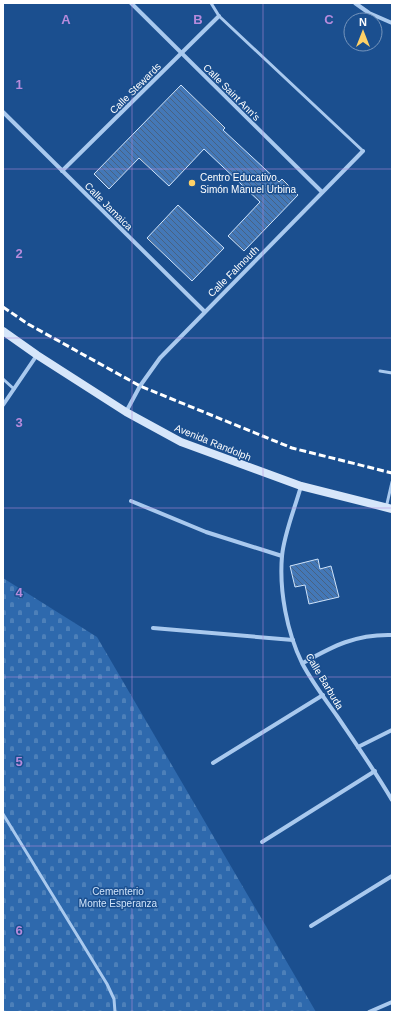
<svg xmlns="http://www.w3.org/2000/svg" width="395" height="1015" font-family="Arial,sans-serif">
	<style>
		.cemetery { fill: url(#cemetery-stones) }
		.building { fill: url(#building-back-hatch); stroke: #cfe3fa }
		.lines { fill: none; stroke-linecap: round; stroke-linejoin: round }
		.service { stroke: #a9c9ee; stroke-width: 3 }
		.minor { stroke: #a9c9ee; stroke-width: 4 }
		.secondary { stroke: #d6e6fa; stroke-width: 8 }
		.rail { stroke: #fff; stroke-width: 3; stroke-dasharray: 7 3; stroke-linecap: butt }
		.grid { fill: none; stroke: #b68bdc; stroke-width: 1; stroke-opacity: 0.55 }
		.poi-dot { fill: #ffd166; stroke: #1b4f8f; stroke-width: 1.5 }
		.labels { text-anchor: middle; stroke-width: 3; stroke-linejoin: round; paint-order: stroke }
		.street-label { font-size: 10px; fill: #fff; stroke: #1b4f8f }
		.poi-label { font-size: 10px; fill: #fff; stroke: #1b4f8f; text-anchor: start }
		.park-label { font-size: 10px; fill: #cfe3fa; stroke: #1b4f8f }
		.grid-label { font-size: 13px; text-anchor: middle; font-weight: bold; fill: #b68bdc; stroke: #1b4f8f; stroke-width: 3; stroke-linejoin: round; paint-order: stroke }
	</style>
	<defs>
		<pattern id="cemetery-stones" width="16" height="16" patternUnits="userSpaceOnUse"><rect width="16" height="16" fill="#2e69ad"/><path d="M2 7V4a2 2 0 0 1 4 0v3zM10 15v-3a2 2 0 0 1 4 0v3z" fill="#4d80b9"/></pattern>
		<pattern id="building-back-hatch" width="6" height="6" patternUnits="userSpaceOnUse"><rect width="6" height="6" fill="#4478b7"/><path d="M-1 5l2 2M0 0l6 6M5-1l2 2" fill="none" stroke="#486282"/></pattern>
	</defs>
	<rect width="100%" height="100%" fill="#1b4f8f"/>
	<polygon class="cemetery" points="3,578 97,637 316,1012 3,1012"/>
	<g class="building">
		<polygon points="181,85 225,128 223,130 279,182 282,179 298,195 244,251 228,236 260,202 204,149 169,186 139,158 109,189 94,174"/>
		<polygon points="178,205 224,248 192,281 147,238"/>
		<polygon points="318,559 320,569 331,566 339,597 309,604 305,585 295,587 290,566"/>
	</g>
	<g class="lines">
		<g class="service">
			<polyline points="211,3 219,16 363,151"/>
			<polyline points="380,371 392,373"/>
			<polyline points="3,379 14,389"/>
			<polyline points="386,508 392,482"/>
			<polyline points="3,814 107,984 114,999 115,1012"/>
		</g>
		<g class="minor">
			<polyline points="131,3 322,192"/>
			<polyline points="355,3 369,13 392,23"/>
			<polyline points="3,112 204,311"/>
			<polyline points="62,171 219,16"/>
			<polyline points="3,405 37,355"/>
			<polyline points="126,412 140,386 160,358 363,151"/>
			<path d="M301,486C295,508 284,534 282,556C279,591 287,632 302,663C312,682 325,699 337,716C356,744 375,771 392,800"/>
			<polyline points="131,501 206,532 282,556"/>
			<polyline points="153,628 293,640"/>
			<path d="M303,663C333,646 356,634 392,635"/>
			<polyline points="358,747 392,730"/>
			<polyline points="213,763 323,695"/>
			<polyline points="262,842 375,771"/>
			<polyline points="311,926 392,876"/>
			<polyline points="369,1012 392,1002"/>
		</g>
		<polyline class="secondary" points="3,331 37,355 126,412 181,442 301,486 392,509"/>
		<polyline class="rail" points="3,307 28,324 140,386 292,448 392,473"/>
	</g>
	<path class="grid" d="M132,3V1012M263,3V1012M3,169H392M3,338H392M3,508H392M3,677H392M3,846H392"/>
	<circle class="poi-dot" cx="192" cy="183" r="4"/>
	<g class="labels">
		<g class="street-label">
			<text transform="translate(135 88) rotate(-45)" y="4">Calle Stewards</text>
			<text transform="translate(232 92) rotate(45)" y="4">Calle Saint Ann's</text>
			<text transform="translate(109 206) rotate(45)" y="4">Calle Jamaica</text>
			<text transform="translate(233 271) rotate(-45)" y="4">Calle Falmouth</text>
			<text transform="translate(213 442) rotate(22)" y="4">Avenida Randolph</text>
			<text transform="translate(325 681) rotate(59)" y="4">Calle Barbuda</text>
		</g>
		<g class="poi-label">
			<text x="200" y="181">Centro Educativo<tspan x="200" dy="12">Simón Manuel Urbina</tspan></text>
		</g>
		<g class="park-label">
			<text x="118" y="895">Cementerio<tspan x="118" dy="12">Monte Esperanza</tspan></text>
		</g>
	</g>
	<g class="grid-label">
		<text x="66" y="24">A</text>
		<text x="198" y="24">B</text>
		<text x="329" y="24">C</text>
		<text x="19" y="89">1</text>
		<text x="19" y="258">2</text>
		<text x="19" y="427">3</text>
		<text x="19" y="597">4</text>
		<text x="19" y="766">5</text>
		<text x="19" y="935">6</text>
	</g>
	<rect width="395" height="1015" fill="none" stroke="#ffffff" stroke-width="8"/>
	<g transform="translate(363 32)"><circle r="19" fill="#1b4f8f" stroke="#7695bc"/>
	<path d="M0-3L7 15L0 10L-7 15Z" fill="#ffd166"/>
	<text y="-6" font-size="11" font-weight="bold" text-anchor="middle" fill="#ffffff">N</text>
	</g>
</svg>
